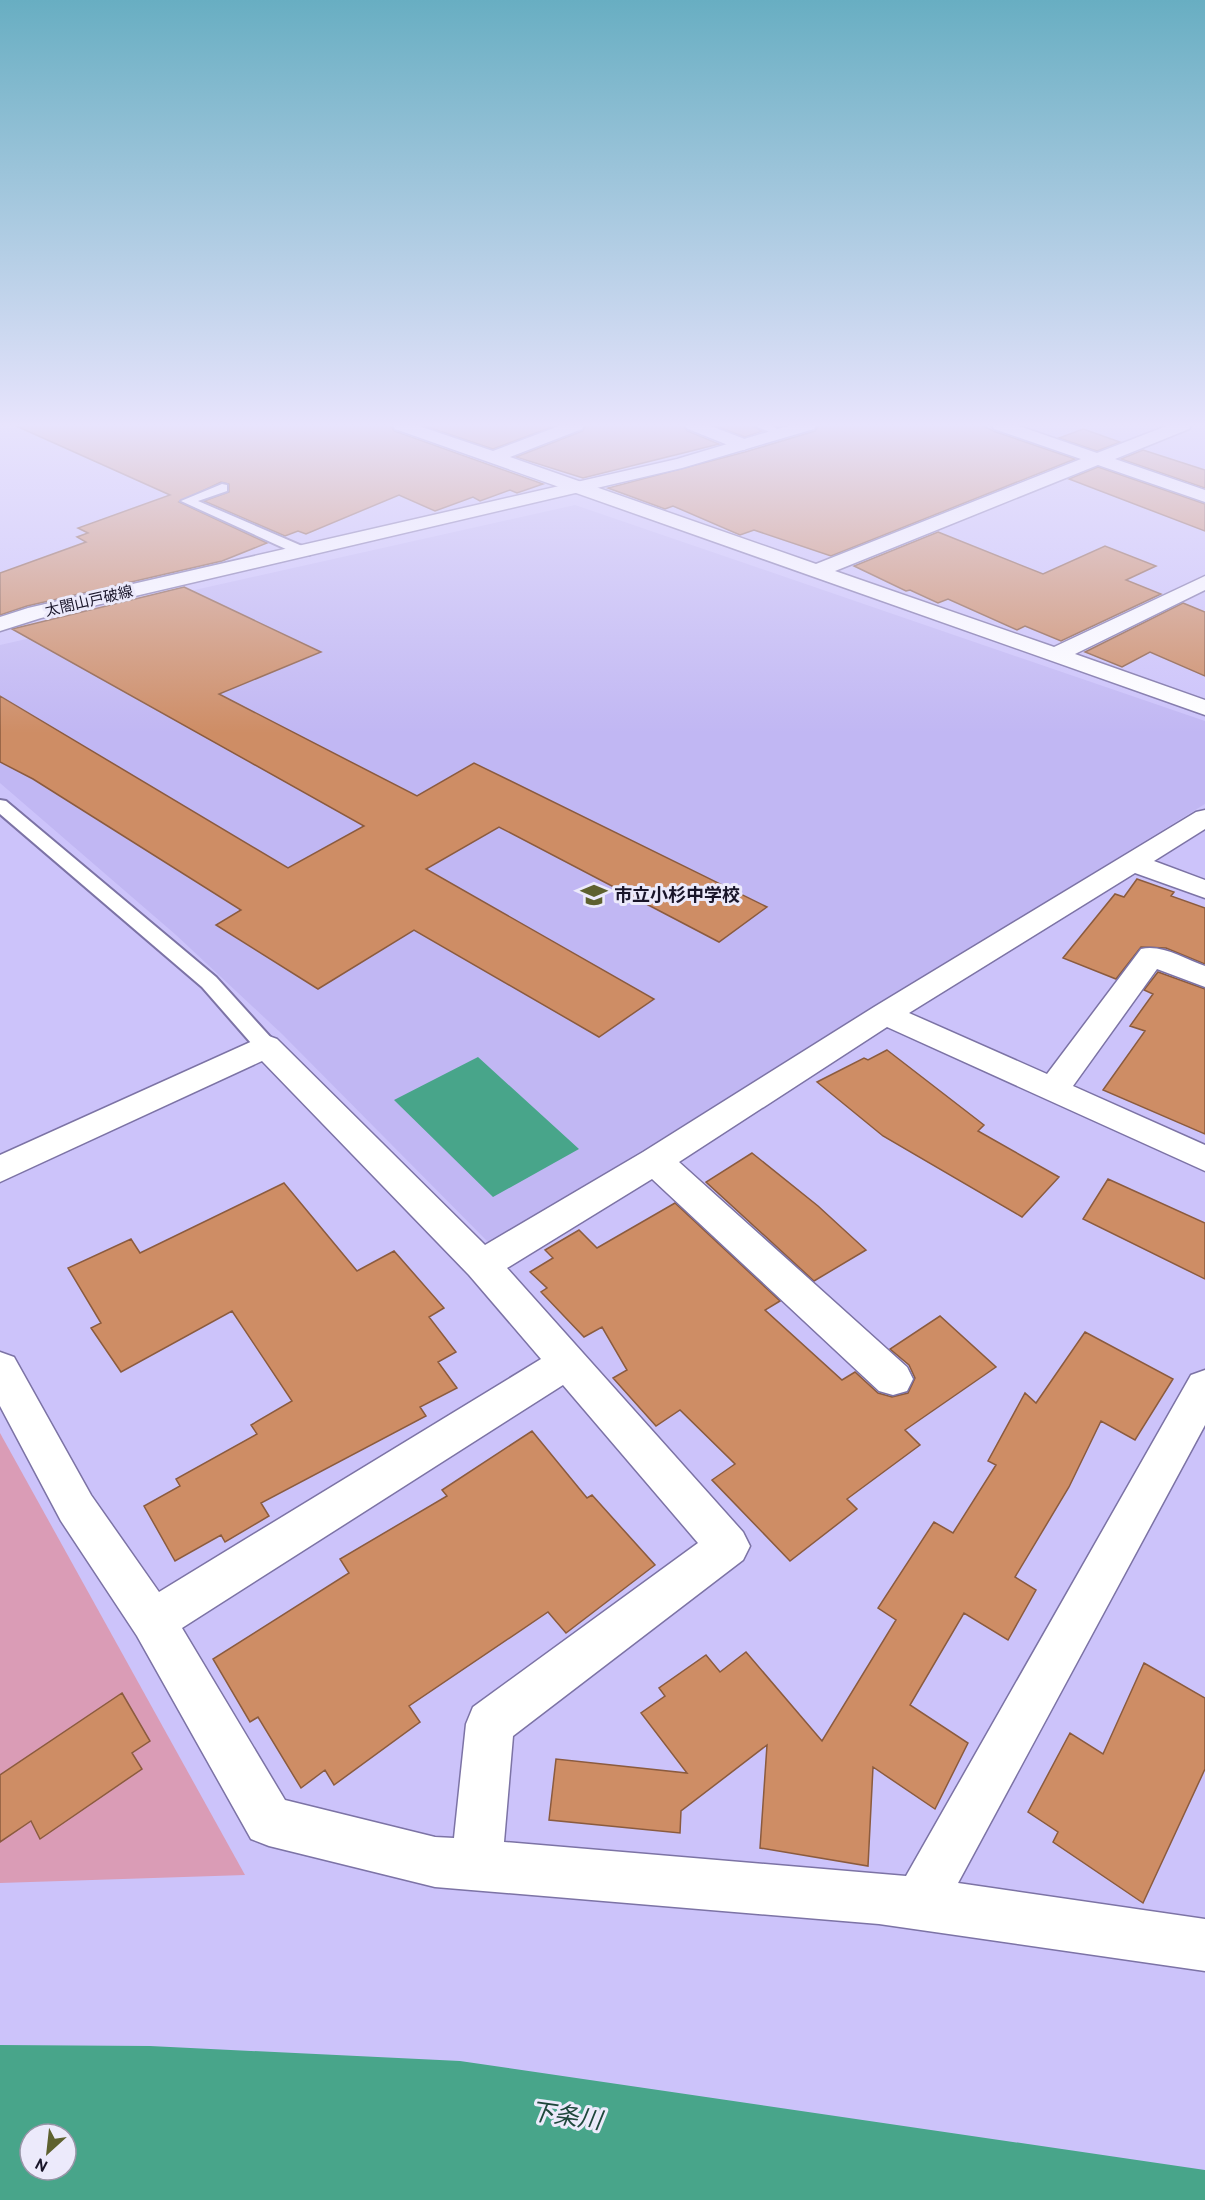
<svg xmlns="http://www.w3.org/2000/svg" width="1205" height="2200" viewBox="0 0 1205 2200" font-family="Overpass,'Noto Sans JP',sans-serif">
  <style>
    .built { fill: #c1b7f3 }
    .green { fill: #da9cb6 }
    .water { fill: #48a58a; fill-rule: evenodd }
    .building { fill: #ce8d65; stroke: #8b5b3e; stroke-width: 1.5 }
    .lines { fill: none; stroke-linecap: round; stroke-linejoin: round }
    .service-casing { stroke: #7c73a5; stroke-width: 4 }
    .minor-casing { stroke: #7c73a5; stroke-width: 3 }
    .secondary-casing { stroke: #7c73a5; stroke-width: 3 }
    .service { fill: #fff; fill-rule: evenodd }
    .minor { fill: #fff; fill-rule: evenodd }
    .secondary { fill: #fff; fill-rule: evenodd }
    .labels { text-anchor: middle; stroke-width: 6; stroke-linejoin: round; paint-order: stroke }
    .far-street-label { font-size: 15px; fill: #191529; stroke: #eceafb }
    .poi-label { font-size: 18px; font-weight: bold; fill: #191529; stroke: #eceafb; text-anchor: start }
    .near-water-label { font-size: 24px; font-style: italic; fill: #1e473b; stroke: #eceafb }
  </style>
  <rect width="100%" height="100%" fill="#ccc3fa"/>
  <path class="built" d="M 575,505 L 1205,721 L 1205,804 L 490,1244 L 282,1034 L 176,935 L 0,783 L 0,645 L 31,638 L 92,613 Z"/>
  <path class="green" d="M 0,1433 L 245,1875 L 0,1883 Z"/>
  <path class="water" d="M 478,1057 L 579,1149 L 493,1197 L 394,1100 Z
    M 0,2045 L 150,2046 L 460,2061 L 1205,2170 L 1205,2200 L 0,2200 ZM 30,2134 L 66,2134 L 66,2170 L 30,2170 Z"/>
  <path class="building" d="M 14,425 L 390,425 L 394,431 L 543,484 L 517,493 L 510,490 L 480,501 L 473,497 L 435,511 L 399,495 L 306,534 L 298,531 L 285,536 L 204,501 L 229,492 L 229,484 L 221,482 L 179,502 L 267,543 L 222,561 L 27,606 L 0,615 L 0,573 L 86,542 L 77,537 L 88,533 L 78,528 L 170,495 Z
    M 422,425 L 557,425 L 493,449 Z
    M 586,425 L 683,425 L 687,431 L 719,444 L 583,478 L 516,457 L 583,431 Z
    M 713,425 L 751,425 L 762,431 L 745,437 Z
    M 819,425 L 982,425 L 993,431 L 1075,459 L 831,556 L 754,530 L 740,535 L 673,506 L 665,509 L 608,488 L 745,452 L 815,431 Z
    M 1083,429 L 1120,442 L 1097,451 L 1059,438 Z
    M 1143,450 L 1205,470 L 1205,488 L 1121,459 Z
    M 1098,467 L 1205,504 L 1205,531 L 1069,479 Z
    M 938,532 L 1043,574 L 1105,546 L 1156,566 L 1126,580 L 1161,594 L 1061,641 L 1025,626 L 1017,630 L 948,599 L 938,603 L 910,590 L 906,591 L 854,566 Z
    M 184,587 L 321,652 L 219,694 L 417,796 L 474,763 L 767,907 L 719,942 L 499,827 L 426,869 L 654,999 L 599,1037 L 414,930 L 318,989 L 216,925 L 241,910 L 33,779 L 0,762 L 0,696 L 288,868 L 364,826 L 12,629 Z
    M 1183,603 L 1205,612 L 1205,676 L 1150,652 L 1122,667 L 1085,652 Z
    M 1137,879 L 1174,892 L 1171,896 L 1205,908 L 1205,964 L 1166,948 L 1141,947 L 1116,979 L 1063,958 L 1115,894 L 1124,897 Z
    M 1158,972 L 1205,989 L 1205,1134 L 1103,1090 L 1145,1031 L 1130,1026 L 1153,994 L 1144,990 Z
    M 887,1050 L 984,1125 L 978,1131 L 1059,1177 L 1022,1217 L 883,1136 L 817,1082 L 864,1058 L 868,1060 Z
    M 752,1153 L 818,1206 L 866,1250 L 814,1281 L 706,1182 Z
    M 1108,1179 L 1205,1223 L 1205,1279 L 1083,1219 Z
    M 284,1183 L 357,1271 L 394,1251 L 444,1308 L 429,1317 L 456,1352 L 438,1362 L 457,1388 L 420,1407 L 426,1416 L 261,1503 L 269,1516 L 225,1542 L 221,1535 L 175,1561 L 144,1506 L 180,1486 L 176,1479 L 257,1434 L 251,1425 L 292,1401 L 232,1311 L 121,1372 L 91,1328 L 101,1323 L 68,1268 L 131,1239 L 140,1253 Z
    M 675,1203 L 780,1301 L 765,1310 L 842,1380 L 855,1372 L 878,1393 L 892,1397 L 908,1393 L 915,1378 L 909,1365 L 890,1349 L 940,1316 L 996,1367 L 905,1430 L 920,1445 L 847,1499 L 857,1509 L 790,1561 L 712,1480 L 735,1464 L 680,1410 L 656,1426 L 613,1378 L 627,1370 L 602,1327 L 584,1337 L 541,1292 L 547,1288 L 530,1272 L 553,1258 L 545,1250 L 579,1230 L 597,1248 Z
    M 1085,1332 L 1173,1379 L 1135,1440 L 1101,1421 L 1069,1487 L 1015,1577 L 1036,1590 L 1008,1640 L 964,1613 L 910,1705 L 968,1743 L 935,1809 L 873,1767 L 868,1866 L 760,1848 L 767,1745 L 681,1811 L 680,1833 L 549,1820 L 556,1759 L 687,1773 L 641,1713 L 665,1696 L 659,1688 L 706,1655 L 720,1672 L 746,1652 L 822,1741 L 896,1620 L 878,1608 L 934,1522 L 953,1533 L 996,1465 L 988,1461 L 1025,1393 L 1036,1403 Z
    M 532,1431 L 587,1498 L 592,1495 L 655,1565 L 566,1633 L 548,1612 L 409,1706 L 420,1722 L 334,1785 L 325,1770 L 301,1788 L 258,1717 L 250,1722 L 213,1659 L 349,1573 L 340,1559 L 447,1496 L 442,1490 Z
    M 1144,1663 L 1205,1698 L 1205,1769 L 1143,1903 L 1053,1842 L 1058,1832 L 1028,1812 L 1070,1733 L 1103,1754 Z
    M 122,1693 L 150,1741 L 132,1753 L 142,1769 L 40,1839 L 31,1821 L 0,1842 L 0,1775 Z"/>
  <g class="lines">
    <g class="service-casing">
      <path id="service" d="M 753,425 L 769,425 L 787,433 L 781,437 Z
        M 222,484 L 227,485 L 227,491 L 198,501 L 309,549 L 309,555 L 299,555 L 181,501 Z
        M 0,800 L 6,801 L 216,977 L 274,1041 L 277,1046 L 274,1051 L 266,1053 L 258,1051 L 202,987 L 0,814 Z"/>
    </g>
    <g class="minor-casing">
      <path id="minor" d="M 392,425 L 416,425 L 493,451 L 562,425 L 584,425 L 582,429 L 510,457 L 816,564 L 1081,459 L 994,429 L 992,425 L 1016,425 L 1097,453 L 1169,425 L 1191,425 L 1189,429 L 1115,459 L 1205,490 L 1205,502 L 1098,465 L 835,571 L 1054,647 L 1205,576 L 1205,590 L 1075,654 L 1205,700 L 1205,715 L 395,429 Z
        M 685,425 L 708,425 L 750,441 L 753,445 L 744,450 L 738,449 L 688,429 Z
        M 1205,810 L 1205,829 L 1154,861 L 1205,880 L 1205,898 L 1135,873 L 909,1013 L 1047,1074 L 1141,949 C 1162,944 1185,959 1205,966 L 1205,987 L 1157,969 L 1073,1086 L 1205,1145 L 1205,1171 L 887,1027 L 679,1162 L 907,1367 L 913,1379 L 907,1391 L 893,1395 L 879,1391 L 652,1179 L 507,1268 L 743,1532 L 750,1546 L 743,1560 L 513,1736 L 504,1842 L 906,1876 L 1191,1375 L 1205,1370 L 1205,1425 L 958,1883 L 1205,1919 L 1205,1971 L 879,1924 L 435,1887 L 269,1846 L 251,1839 L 137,1636 L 61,1521 L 0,1406 L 0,1352 L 14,1357 L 91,1495 L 159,1592 L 541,1359 L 469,1275 L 262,1061 L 0,1182 L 0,1155 L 266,1035 L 277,1039 L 485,1245 L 643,1152 L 874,1007 L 1196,812 ZM 563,1385 L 698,1543 L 473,1707 L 466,1724 L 454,1838 L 435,1837 L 285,1800 L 182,1628 Z"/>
    </g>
    <g class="secondary-casing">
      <path id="secondary" d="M 791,425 L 817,425 L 814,429 L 682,468 L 41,618 L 0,631 L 0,617 L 28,608 L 677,459 Z"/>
    </g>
    <use href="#service" class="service"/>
    <use href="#minor" class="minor"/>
    <use href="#secondary" class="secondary"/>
  </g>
  <linearGradient id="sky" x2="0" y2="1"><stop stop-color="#68aec2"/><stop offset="0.58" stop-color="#e8e4fd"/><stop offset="1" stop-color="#e8e4fd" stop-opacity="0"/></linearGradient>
  <rect width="1205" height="733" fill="url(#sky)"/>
  <defs>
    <g id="school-bare" transform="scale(2.07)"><path d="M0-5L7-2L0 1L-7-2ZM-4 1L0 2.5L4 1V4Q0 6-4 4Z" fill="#5e612f" stroke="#eceafb" stroke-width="2.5" paint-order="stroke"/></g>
  </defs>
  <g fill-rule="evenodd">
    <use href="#school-bare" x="594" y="895"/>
  </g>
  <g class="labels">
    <g class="far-street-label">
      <text transform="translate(89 601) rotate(-13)" y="5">太閤山戸破線</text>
    </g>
    <g class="poi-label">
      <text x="614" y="901">市立小杉中学校</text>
    </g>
    <g class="near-water-label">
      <text transform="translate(566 2116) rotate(8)" y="8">下条川</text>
    </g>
  </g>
  <g transform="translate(48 2152) rotate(207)"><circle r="28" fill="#eceafb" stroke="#9895a7" stroke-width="1.5"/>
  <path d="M0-4.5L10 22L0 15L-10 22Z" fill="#5e612f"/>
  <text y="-9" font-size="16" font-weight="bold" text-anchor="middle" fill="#191529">N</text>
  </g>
</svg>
